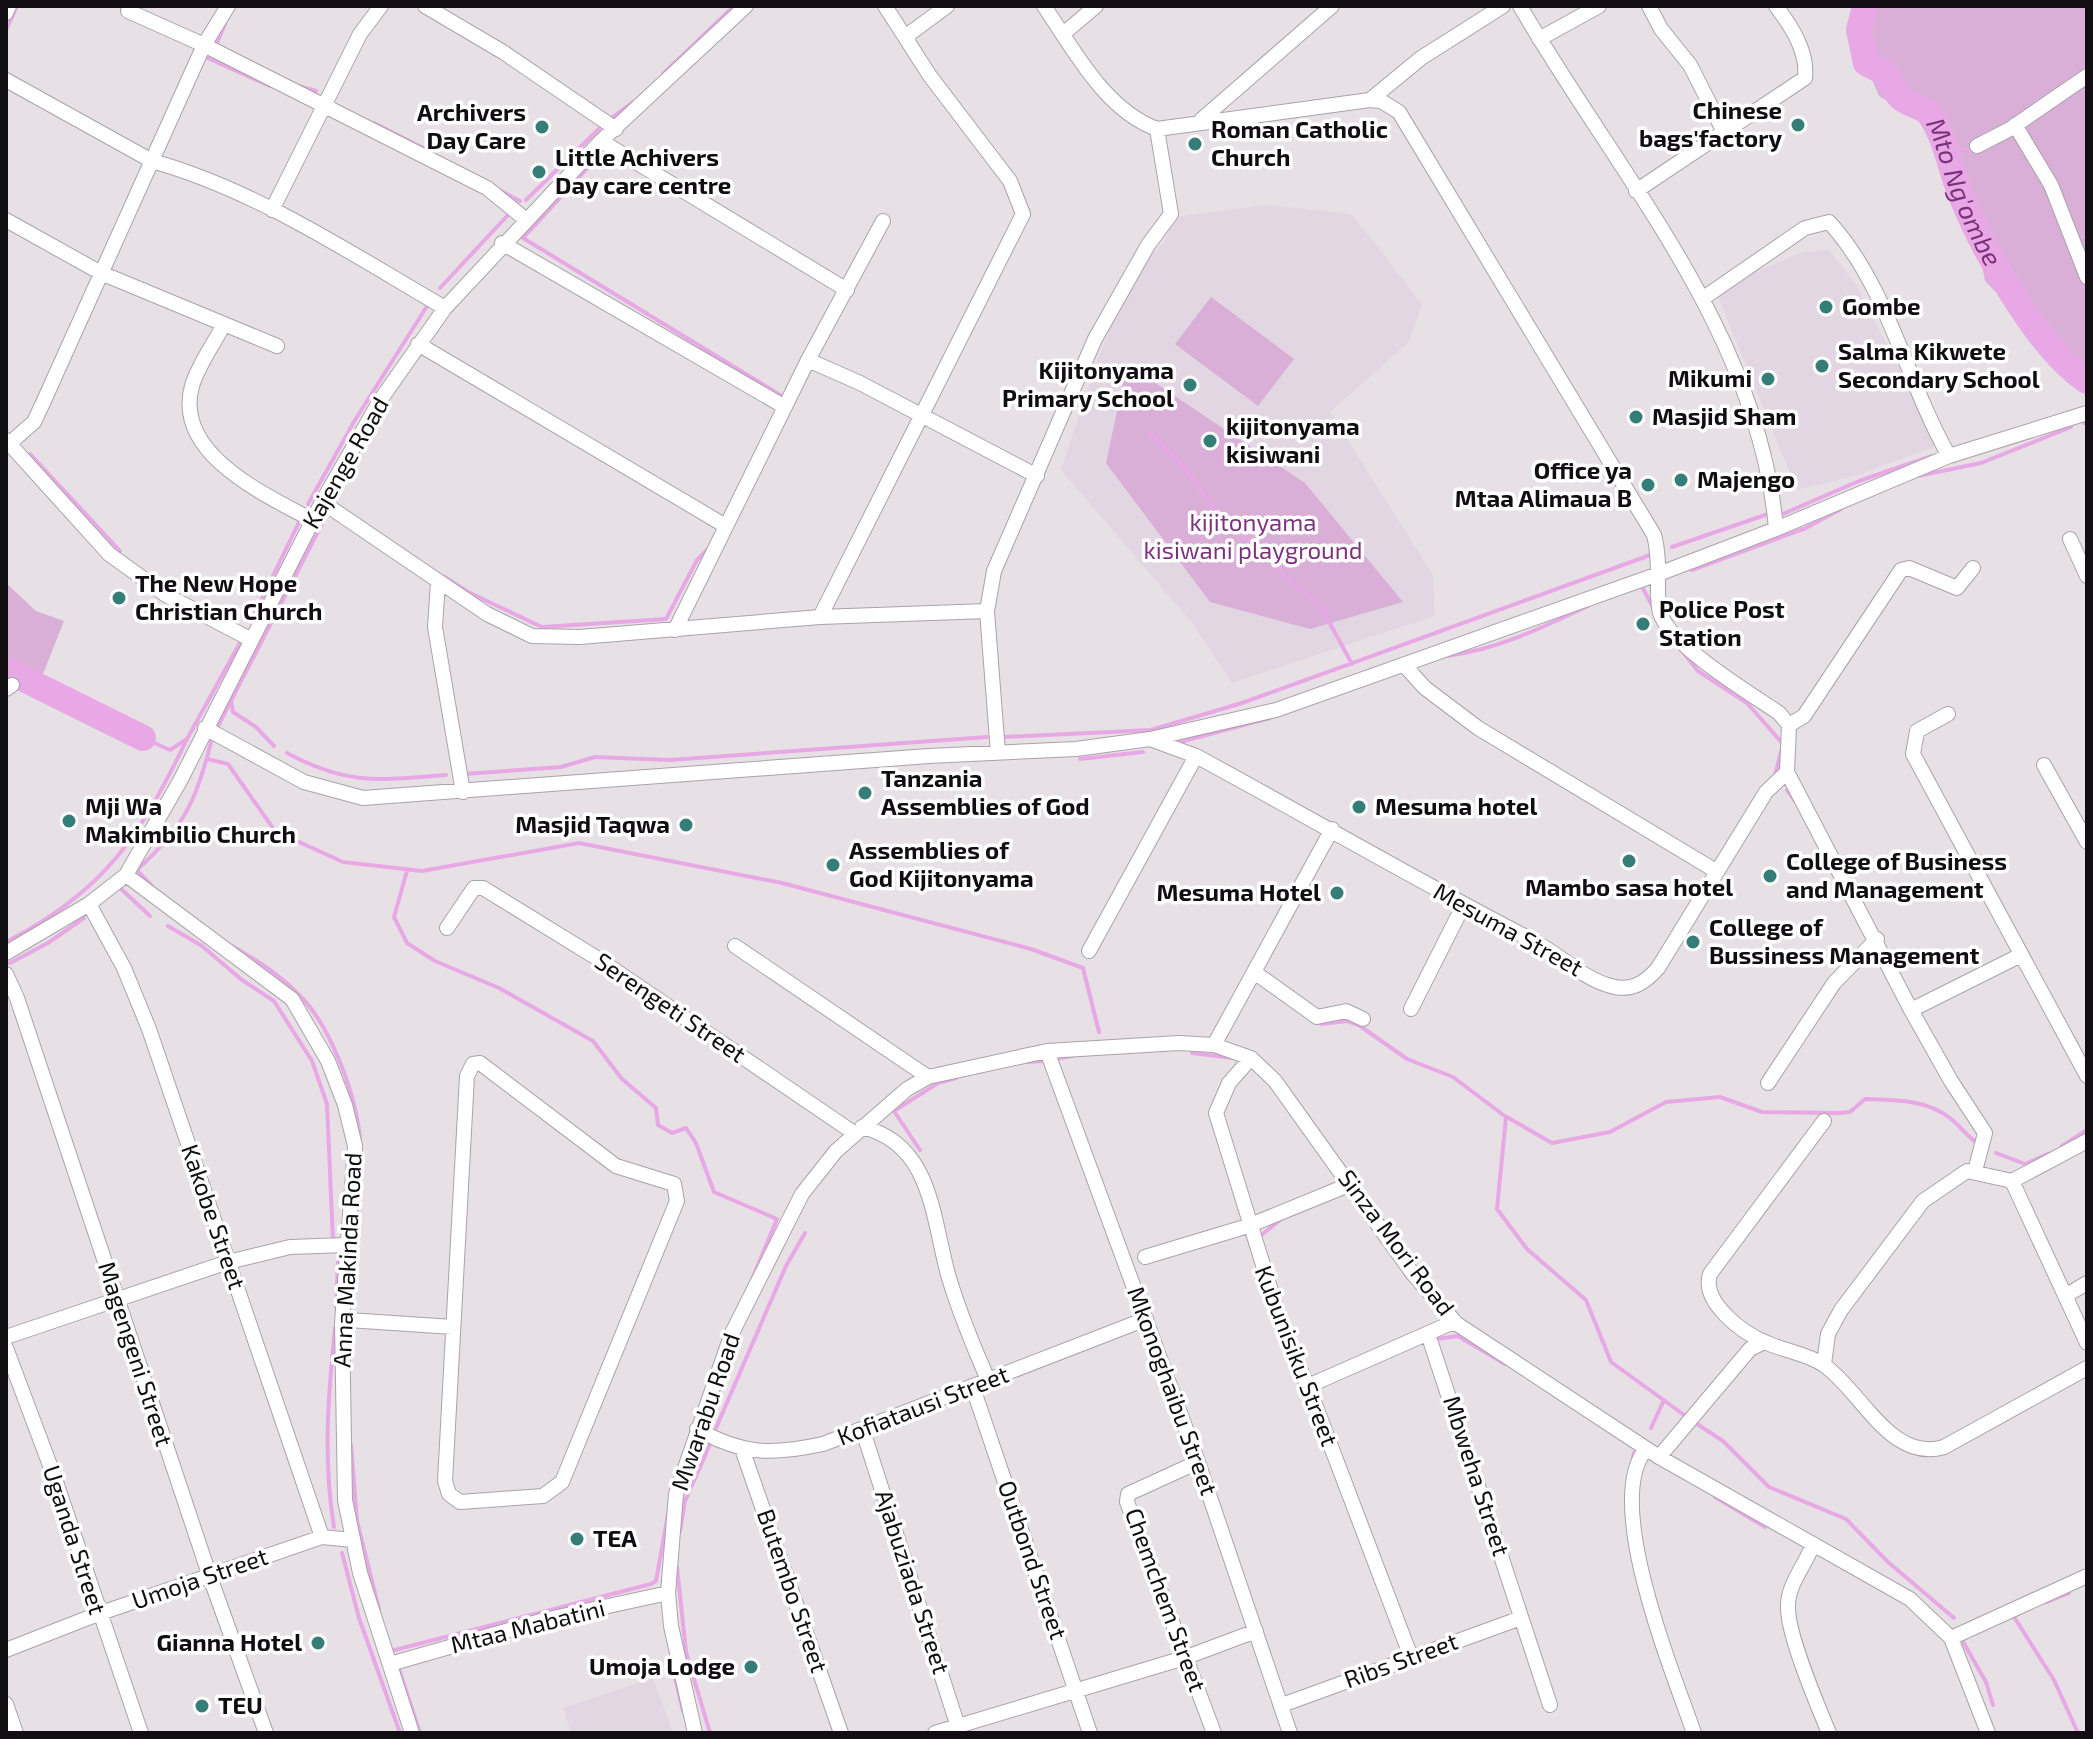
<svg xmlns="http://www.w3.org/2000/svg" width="2093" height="1739" viewBox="0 0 2093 1739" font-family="'Exo 2',sans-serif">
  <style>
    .built { fill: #e2d6e2 }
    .green { fill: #d9afd7 }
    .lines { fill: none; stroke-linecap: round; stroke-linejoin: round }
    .stream { stroke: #e8a8e6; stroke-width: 4 }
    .river { stroke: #e8a8e6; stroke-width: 26 }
    .minor-casing { stroke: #a9a3a8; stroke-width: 16 }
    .minor { stroke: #fff; stroke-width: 14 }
    .poi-dot { fill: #357d77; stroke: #fff; stroke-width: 3 }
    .labels { text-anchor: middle; stroke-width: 7; stroke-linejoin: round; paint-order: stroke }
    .poi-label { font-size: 24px; font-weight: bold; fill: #100e10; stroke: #fff; text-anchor: start }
    .street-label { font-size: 24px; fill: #100e10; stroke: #fff }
    .park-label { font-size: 24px; fill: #7c327c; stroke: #fff }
    .water-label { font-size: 26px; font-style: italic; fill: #7a307a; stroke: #fff }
  </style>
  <rect width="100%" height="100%" fill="#e7e1e6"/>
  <path class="built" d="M 1267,205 L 1352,214 L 1422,304 L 1409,342 L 1330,412 L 1433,575 L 1435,616 L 1232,683 L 1192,623 L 1061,470 L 1096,364 L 1129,277 L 1163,244 L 1175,217 Z
    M 1829,250 L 1856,284 L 1915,400 L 1934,447 L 1855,476 L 1797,490 L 1715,289 L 1803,252 Z
    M 653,1678 L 673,1733 L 571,1733 L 563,1708 Z"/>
  <path class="green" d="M 1862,6 L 2087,6 L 2087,395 L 2061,359 L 1985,281 L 1961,155 L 1947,137 L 1879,96 L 1863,58 Z
    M 1211,297 L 1294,359 L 1258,406 L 1175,344 Z
    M 1127,364 L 1305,483 L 1403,602 L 1310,629 L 1210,602 L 1106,463 Z
    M 6,583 L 36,611 L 64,621 L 35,694 L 6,674 Z"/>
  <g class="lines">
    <path class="stream" d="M 6,30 L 17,6
      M 216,45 L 225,24
      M 201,55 L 270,86
      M 663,74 L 734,6
      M 299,86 L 316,91
      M 374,123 L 423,148
      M 1940,139 L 1960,149 L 1974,150
      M 501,191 L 520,201
      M 526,200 L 606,122 L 633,102
      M 524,237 L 605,149
      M 523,238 L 785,398
      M 440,288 L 508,215
      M 2084,423 L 2087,422
      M 1151,434 L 1183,466 L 1217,512 L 1322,609 L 1352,664
      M 30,454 L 120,551
      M 1918,476 L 1981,463 L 2071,427
      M 308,504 L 355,420 L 429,303
      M 1776,517 L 1859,481 L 1932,456
      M 1804,529 L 1841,509
      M 1672,547 L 1768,514
      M 1692,570 L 1803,529
      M 443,576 L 468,592 L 542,627 L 666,619 L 697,560 L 709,548
      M 1641,585 L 1653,607
      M 255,613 L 301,518
      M 1682,651 L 1698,671 L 1747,703 L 1783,744 L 1774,779
      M 1446,656 C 1496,650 1544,627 1588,606
      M 231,701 L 233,712 L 256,727 L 274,746
      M 218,726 L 324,520
      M 1004,737 L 1151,730 L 1242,703 L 1653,554
      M 187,739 L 241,641
      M 1180,742 L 1270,718
      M 287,753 C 348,786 380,780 446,775
      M 207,759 L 228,764 L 275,831 L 343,862 L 422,871 L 579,843 L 782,883 L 1031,949 L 1083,968 L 1099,1032
      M 1080,759 L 1143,752
      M 465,774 L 561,767 L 595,757 L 670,760 L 987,737
      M 1787,790 L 1795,801
      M 137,870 L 152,886
      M 137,870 C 187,824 196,800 213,735
      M 407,871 L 394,917 L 407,943 L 435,961 L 499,988 L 593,1041 L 622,1079 L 656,1108 L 658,1125 L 672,1133 L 686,1128 L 696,1143 L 714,1192 L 777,1219 L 753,1277
      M 118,886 L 150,916
      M 168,926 L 202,946 L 242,980 L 274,1001 L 312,1061 L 327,1104 L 333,1241
      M 8,941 C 106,890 140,836 187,739 L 170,750 L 143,738
      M 232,946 C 258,961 282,976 302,998 C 332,1029 357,1098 360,1140
      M 10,963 L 48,943 L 84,918
      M 1317,1021 L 1322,1024 L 1347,1021 L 1360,1026 L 1407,1059 L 1453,1077 L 1506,1117 L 1497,1209 L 1527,1249 L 1586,1300 L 1611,1362 L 1687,1417
      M 1192,1053 L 1233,1058
      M 1055,1059 L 1073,1056
      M 1027,1062 L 1043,1061
      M 1507,1117 L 1552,1143 L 1610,1132 L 1666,1102 L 1720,1097 L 1762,1112 L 1840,1113 L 1850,1112 L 1865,1099 C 1893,1100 1926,1099 1950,1118 C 1960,1126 1968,1137 1978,1144
      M 2062,1146 L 2087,1130
      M 920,1150 L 894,1111 L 938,1083 L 956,1078
      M 1996,1153 L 2025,1164 L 2048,1154
      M 1259,1237 L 1280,1220
      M 350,1304 L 361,1153
      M 336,1307 L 338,1262
      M 1437,1339 L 1458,1336 L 1505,1364
      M 1694,1422 L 1723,1441 L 1769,1487 L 1846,1519 L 1888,1562 L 1954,1618
      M 716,1428 L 786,1266 L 805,1233
      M 1651,1428 L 1664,1400
      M 351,1445 L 357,1521 L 379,1609
      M 1630,1473 L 1634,1453
      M 1715,1497 L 1765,1527
      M 334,1527 C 323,1459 328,1396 335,1328
      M 680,1531 L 685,1501 L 711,1442
      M 342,1553 L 359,1618 L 400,1733
      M 677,1567 L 686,1652 L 710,1733
      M 2047,1602 L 2069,1593
      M 2016,1614 L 2014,1617 L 2054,1680 L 2078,1733
      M 530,1631 L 572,1621
      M 1962,1640 L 1986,1682 L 1993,1705
      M 391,1651 L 651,1584 L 656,1581 L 668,1514
      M 398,1666 L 420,1733
      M 675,1677 L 683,1711"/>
    <g class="river">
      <path id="s1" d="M 1865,6 L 1859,30 L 1866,63 C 1895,77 1883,75 1899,96 C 1907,106 1923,105 1930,115 C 1946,138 1950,169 1961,195 C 1983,250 2038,349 2087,381"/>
      <path d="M 6,670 L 143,738"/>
    </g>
    <g class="minor-casing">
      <path id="minor" d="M 425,6 L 503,52 L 616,129
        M 1044,6 C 1074,50 1105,110 1157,129 L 1370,100 L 1381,101 L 1399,112 L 1654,535 C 1661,560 1656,583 1659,608 C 1662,641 1751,694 1779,713 L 1789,725 L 1787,772 L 1911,1010 L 1951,1081 L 1985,1133 L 1975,1171
        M 1520,6 C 1616,172 1759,330 1776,529
        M 1649,6 L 1661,29 L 1690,65 L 1724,132
        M 128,11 L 204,45 L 487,188 L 525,219
        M 6,13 L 9,6
        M 1063,34 L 1096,6
        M 905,37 L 947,6
        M 1539,39 L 1599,6
        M 6,80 L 152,161 C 256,190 352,254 445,308
        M 1370,100 L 1421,58 L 1503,6
        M 1201,120 L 1332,6
        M 2015,125 L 2051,185 L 2087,277
        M 601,141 L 847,290
        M 1977,146 L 2010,129 L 2087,76
        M 1636,191 L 1805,78 C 1808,51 1791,26 1776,6
        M 272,210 L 360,34 L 381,6
        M 6,220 L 101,273 L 224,324 C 214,344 198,365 192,386 C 173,454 266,495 312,520
        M 502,243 L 785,407
        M 1702,299 L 1805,228 L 1829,222 C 1888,286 1906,381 1949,456
        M 224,324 L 277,346
        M 418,344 L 724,525
        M 808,360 L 860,383 L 1037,476
        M 6,440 L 109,554 L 166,595 L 250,639
        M 10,443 L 34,422 L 42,405 L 204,45 L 228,6
        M 322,502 L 487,614 L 532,636 L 580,637 L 820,617 L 987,611
        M 2070,539 L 2087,576
        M 438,582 L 435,627 L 463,792
        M 820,617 L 1023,214 L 1010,181 L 930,76 L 885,6
        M 675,630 L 808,360 L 883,221
        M 1404,665 L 1425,688 L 1478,728 L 1716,871
        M 6,689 L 12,685
        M 1948,714 L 1917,731 L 1913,754 L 2087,1076
        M 1789,725 L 1804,716 L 1901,570 L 1909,568 L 1957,588 L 1973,568
        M 205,728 L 304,782 L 363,798 L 929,756 L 1076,749 L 1150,739 L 1276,710 L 1661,573 L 1776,529 L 1949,456 L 2087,413
        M 1150,739 L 1196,756 C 1309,817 1419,882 1532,940 C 1558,953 1583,979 1611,986 C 1631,992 1645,983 1658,968 L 1766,792 L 1787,772
        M 998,753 L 987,611 L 994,571 L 1095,339 L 1148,245 L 1171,214 L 1157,129
        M 2044,765 L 2087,842
        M 126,875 L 292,999 L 328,1061 L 345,1105 L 355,1146 L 342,1323 L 345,1500 L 360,1573 L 412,1733
        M 89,904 L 124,968 L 149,1029 L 322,1537
        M 447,928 L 474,888 L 483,888 L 600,960 L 854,1133
        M 735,946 L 928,1077
        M 1089,951 L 1196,756
        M 6,953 L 89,904 L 126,875 L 180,781 L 322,502 L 381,399 L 445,308 L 601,141 L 746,6
        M 1254,972 L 1317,1017 L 1346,1011 L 1363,1019
        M 6,974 L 17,998 L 210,1577 L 266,1733
        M 1411,1009 L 1463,906
        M 1911,1010 L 2021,955
        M 1214,1045 L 1332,829
        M 1047,1051 L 1198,1462 L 1290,1733
        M 1251,1058 L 1229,1083 L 1216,1113 L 1285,1336 L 1308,1386 L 1411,1657
        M 480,1063 L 616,1166 L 674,1184 L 677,1201 L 562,1482 L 543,1496 L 460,1502 L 449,1494 L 445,1481 L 467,1076 L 473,1064 Z
        M 1768,1083 L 1834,983 L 1877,939
        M 1824,1121 L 1710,1274 C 1701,1302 1742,1333 1767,1343 C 1785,1351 1808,1354 1824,1365 C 1862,1392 1891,1463 1944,1447 L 2087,1368
        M 862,1127 C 933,1144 932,1219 949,1278 C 960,1314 974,1348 989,1382
        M 2012,1181 L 2087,1343
        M 2012,1181 L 2087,1141
        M 1145,1257 L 1248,1226 L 1346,1186 L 1348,1181
        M 2065,1296 L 2087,1283
        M 342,1323 L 348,1320 L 453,1327
        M 1428,1334 L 1550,1705
        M 6,1337 L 228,1262 L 290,1247 L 346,1245
        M 6,1348 L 54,1476 L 141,1733
        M 1824,1364 L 1828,1334 L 1841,1310 L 1923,1201 L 1967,1171 L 2012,1181
        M 1308,1386 L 1449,1324 L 1457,1324
        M 973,1388 L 1090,1733
        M 697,1429 C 743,1455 772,1455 823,1444 L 1146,1319
        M 863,1431 L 960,1733
        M 742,1449 L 841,1733
        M 1646,1449 C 1602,1502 1673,1672 1694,1733
        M 1659,1457 L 1750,1349 L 1764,1342
        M 1198,1462 L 1128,1494 L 1127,1502 L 1214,1733
        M 1813,1544 C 1806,1565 1787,1584 1788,1608 C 1788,1636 1817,1704 1829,1733
        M 1951,1638 L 2087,1576
        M 6,1650 L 98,1614 L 322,1537 L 353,1540
        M 390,1664 L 544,1620 L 668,1593
        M 6,1704 L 16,1733
        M 1282,1705 L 1521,1618
        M 695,1733 L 671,1626 L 668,1593 L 676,1494 L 732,1333 L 802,1194 L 836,1151 L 907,1089 L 928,1077 L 1047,1051 L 1179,1043 L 1214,1045 L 1251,1058 L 1275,1081 L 1413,1274 L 1457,1324 L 1659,1457 L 1910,1599 L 1951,1638 L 1988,1733
        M 935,1733 L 1184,1658 L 1256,1631"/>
    </g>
    <use href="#minor" class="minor"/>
  </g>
  <g class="poi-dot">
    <circle cx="1798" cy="125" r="8"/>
    <circle cx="542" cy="127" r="8"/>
    <circle cx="1195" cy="144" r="8"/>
    <circle cx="539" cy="172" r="8"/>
    <circle cx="1826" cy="307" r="8"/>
    <circle cx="1822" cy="366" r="8"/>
    <circle cx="1768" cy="379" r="8"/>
    <circle cx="1190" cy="385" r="8"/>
    <circle cx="1636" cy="417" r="8"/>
    <circle cx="1210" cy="441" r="8"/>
    <circle cx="1681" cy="480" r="8"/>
    <circle cx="1648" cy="485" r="8"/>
    <circle cx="119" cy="598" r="8"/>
    <circle cx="1643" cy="624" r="8"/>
    <circle cx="865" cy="793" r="8"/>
    <circle cx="1359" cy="807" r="8"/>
    <circle cx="69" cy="821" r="8"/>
    <circle cx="686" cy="825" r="8"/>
    <circle cx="1629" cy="861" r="8"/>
    <circle cx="833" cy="865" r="8"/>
    <circle cx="1770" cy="876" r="8"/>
    <circle cx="1337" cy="893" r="8"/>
    <circle cx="1693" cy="942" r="8"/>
    <circle cx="577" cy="1539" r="8"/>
    <circle cx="318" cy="1643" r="8"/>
    <circle cx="751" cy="1667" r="8"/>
    <circle cx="202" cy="1706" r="8"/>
  </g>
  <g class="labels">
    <g class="poi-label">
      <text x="1782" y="119" text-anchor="end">Chinese<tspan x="1782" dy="28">bags'factory</tspan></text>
      <text x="526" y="121" text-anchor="end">Archivers<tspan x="526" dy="28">Day Care</tspan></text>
      <text x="1211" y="138">Roman Catholic<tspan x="1211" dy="28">Church</tspan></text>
      <text x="555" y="166">Little Achivers<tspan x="555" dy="28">Day care centre</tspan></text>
      <text x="1842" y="315">Gombe</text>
      <text x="1838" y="360">Salma Kikwete<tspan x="1838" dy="28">Secondary School</tspan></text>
      <text x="1174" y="379" text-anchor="end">Kijitonyama<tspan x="1174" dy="28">Primary School</tspan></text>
      <text x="1752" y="387" text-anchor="end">Mikumi</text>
      <text x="1652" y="425">Masjid Sham</text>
      <text x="1226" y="435">kijitonyama<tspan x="1226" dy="28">kisiwani</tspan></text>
      <text x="1632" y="479" text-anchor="end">Office ya<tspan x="1632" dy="28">Mtaa Alimaua B</tspan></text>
      <text x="1697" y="488">Majengo</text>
      <text x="135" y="592">The New Hope<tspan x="135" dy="28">Christian Church</tspan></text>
      <text x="1659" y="618">Police Post<tspan x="1659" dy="28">Station</tspan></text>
      <text x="881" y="787">Tanzania<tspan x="881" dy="28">Assemblies of God</tspan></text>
      <text x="85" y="815">Mji Wa<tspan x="85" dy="28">Makimbilio Church</tspan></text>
      <text x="1375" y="815">Mesuma hotel</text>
      <text x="670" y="833" text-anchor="end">Masjid Taqwa</text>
      <text x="849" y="859">Assemblies of<tspan x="849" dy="28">God Kijitonyama</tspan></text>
      <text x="1786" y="870">College of Business<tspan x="1786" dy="28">and Management</tspan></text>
      <text x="1629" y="896" text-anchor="middle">Mambo sasa hotel</text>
      <text x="1321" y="901" text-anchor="end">Mesuma Hotel</text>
      <text x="1709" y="936">College of<tspan x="1709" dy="28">Bussiness Management</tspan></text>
      <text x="593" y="1547">TEA</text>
      <text x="302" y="1651" text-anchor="end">Gianna Hotel</text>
      <text x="735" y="1675" text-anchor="end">Umoja Lodge</text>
      <text x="218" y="1714">TEU</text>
    </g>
    <g class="street-label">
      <text transform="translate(346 463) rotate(-60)" y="8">Kajenge Road</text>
      <text transform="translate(1508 930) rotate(29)" y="8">Mesuma Street</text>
      <text transform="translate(670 1008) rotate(34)" y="8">Serengeti Street</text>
      <text transform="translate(213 1217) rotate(71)" y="8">Kakobe Street</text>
      <text transform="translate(1396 1243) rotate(53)" y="8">Sinza Mori Road</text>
      <text transform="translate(348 1260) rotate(-87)" y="8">Anna Makinda Road</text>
      <text transform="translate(135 1354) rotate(72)" y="8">Magengeni Street</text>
      <text transform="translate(1296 1356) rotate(69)" y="8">Kubunisiku Street</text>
      <text transform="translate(1172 1391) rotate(70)" y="8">Mkonoghaibu Street</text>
      <text transform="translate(923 1406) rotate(-21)" y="8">Kofiatausi Street</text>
      <text transform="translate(706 1412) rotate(-71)" y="8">Mwarabu Road</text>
      <text transform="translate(1476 1476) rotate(72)" y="8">Mbweha Street</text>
      <text transform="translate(74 1540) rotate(72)" y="8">Uganda Street</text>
      <text transform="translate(1032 1560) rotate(71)" y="8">Outbond Street</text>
      <text transform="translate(200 1579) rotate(-19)" y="8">Umoja Street</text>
      <text transform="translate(912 1582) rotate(72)" y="8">Ajabuziada Street</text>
      <text transform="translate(792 1591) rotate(71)" y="8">Butembo Street</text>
      <text transform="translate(1165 1600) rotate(70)" y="8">Chemchem Street</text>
      <text transform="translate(528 1627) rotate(-14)" y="8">Mtaa Mabatini</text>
      <text transform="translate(1401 1661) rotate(-20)" y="8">Ribs Street</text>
    </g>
    <g class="park-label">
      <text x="1253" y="531">kijitonyama<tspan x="1253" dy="28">kisiwani playground</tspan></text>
    </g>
    <g class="water-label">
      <text dy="9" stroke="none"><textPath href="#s1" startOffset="228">Mto Ng'ombe</textPath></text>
    </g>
  </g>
  <rect width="2093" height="1739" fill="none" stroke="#100e10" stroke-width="16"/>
</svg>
